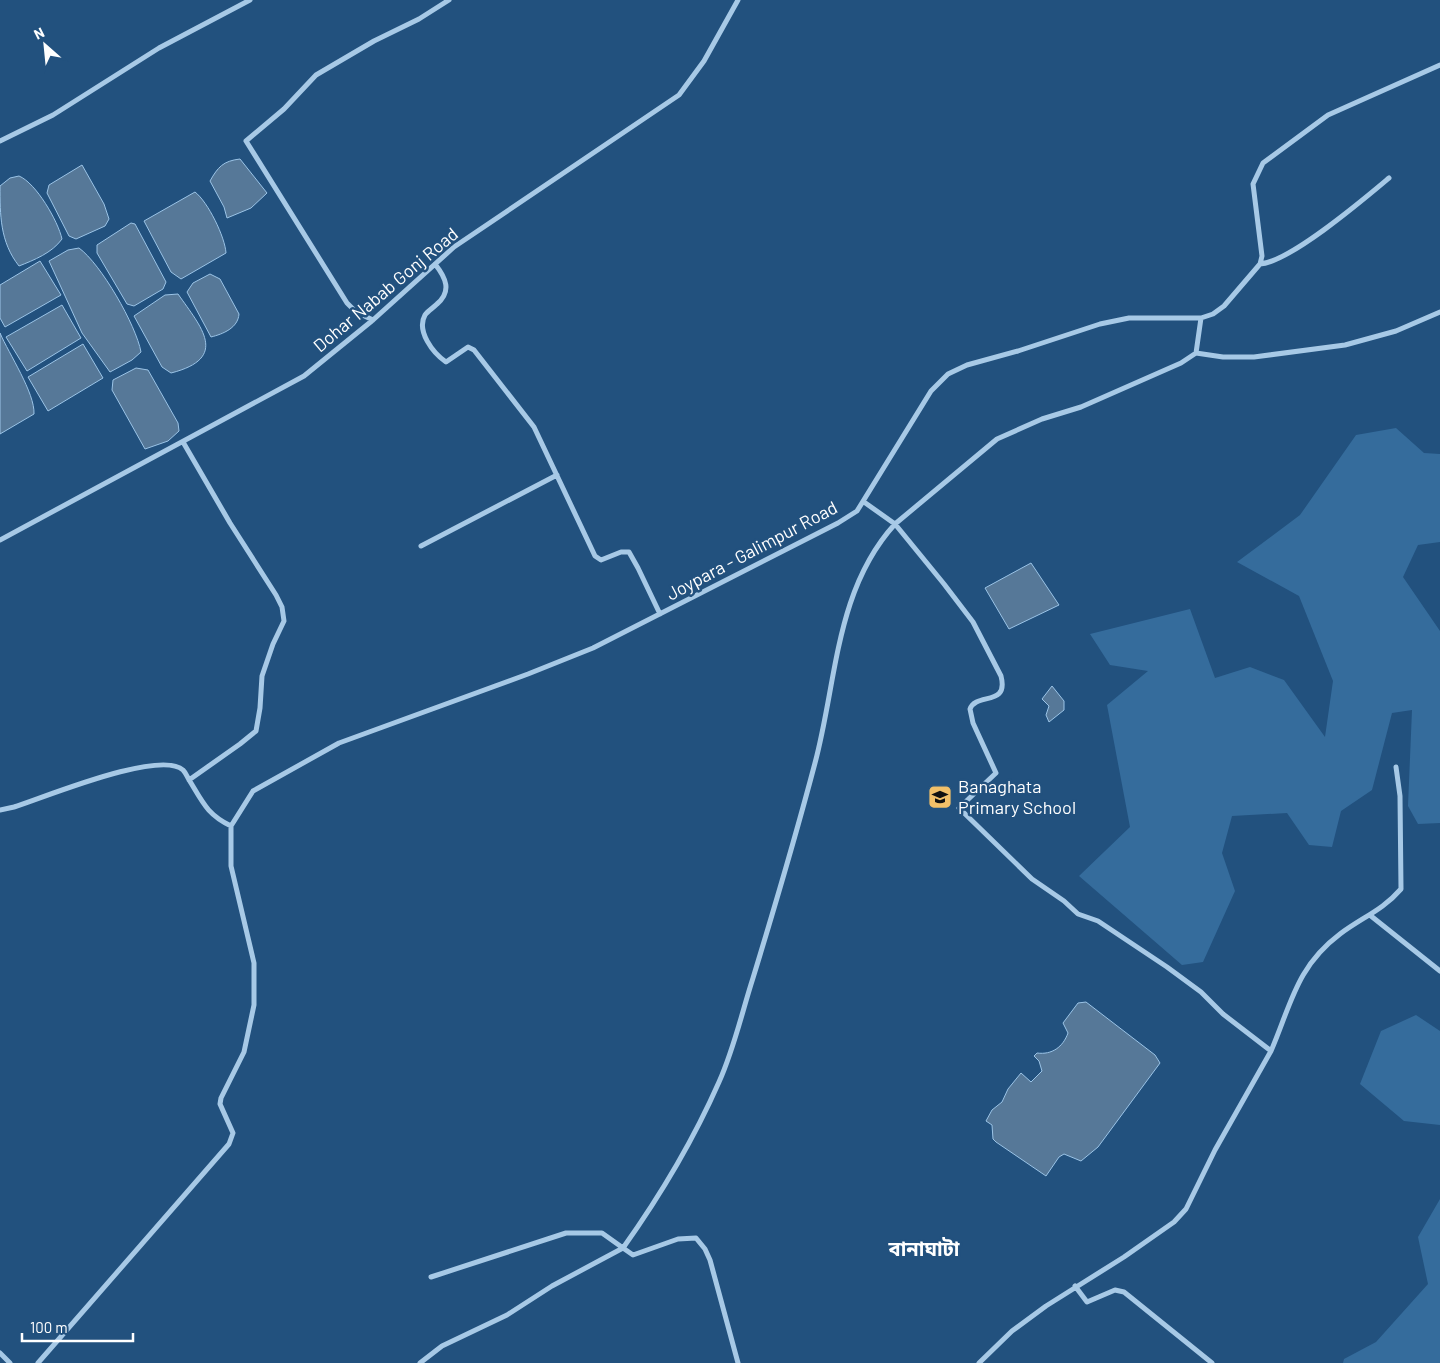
<svg xmlns="http://www.w3.org/2000/svg" width="1440" height="1363" viewBox="0 0 1440 1363" font-family="Barlow,'Noto Sans Bengali',sans-serif">
  <style>
    .green { fill: #356c9c }
    .water { fill: #567898; stroke: #9bc4e7 }
    .lines { fill: none; stroke-linecap: round; stroke-linejoin: round }
    .street { stroke: #a7c9e6; stroke-width: 5 }
    .labels { text-anchor: middle; stroke-width: 5; stroke-linejoin: round; paint-order: stroke }
    .street-label { font-size: 18px; fill: #fff; stroke: #22517e }
    .poi-label { font-size: 18px; fill: #fff; stroke: #22517e; text-anchor: start }
    .quarter-label { font-size: 20px; font-weight: bold; fill: #fff; stroke: #22517e }
  </style>
  <rect width="100%" height="100%" fill="#22517e"/>
  <path class="green" d="M 1396,428 L 1424,453 L 1440,454 L 1440,542 L 1418,545 L 1403,577 L 1440,631 L 1440,823 L 1418,824 L 1408,806 L 1412,710 L 1392,713 L 1372,790 L 1341,811 L 1332,847 L 1309,845 L 1287,813 L 1232,816 L 1222,853 L 1235,891 L 1203,962 L 1182,965 L 1079,876 L 1130,827 L 1107,705 L 1148,671 L 1110,665 L 1090,634 L 1190,609 L 1215,678 L 1250,667 L 1284,680 L 1325,737 L 1333,681 L 1299,596 L 1237,562 L 1300,515 L 1356,435 Z
    M 1416,1015 L 1440,1031 L 1440,1125 L 1404,1121 L 1360,1084 L 1381,1031 Z
    M 1440,1199 L 1440,1363 L 1343,1363 L 1344,1359 L 1376,1342 L 1428,1284 L 1418,1237 Z"/>
  <path class="water" d="M 240,159 L 267,193 L 251,208 L 227,218 L 224,207 L 210,181 C 218,167 223,161 240,159 Z
    M 82,165 L 104,204 L 109,219 L 105,226 L 76,239 L 69,236 L 47,193 L 49,185 Z
    M 19,176 C 36,183 58,221 62,239 C 52,253 34,260 19,266 C 0,242 0,215 0,186 L 10,178 Z
    M 195,192 C 208,202 225,237 226,253 L 181,279 L 171,272 L 144,221 Z
    M 131,223 L 135,224 L 166,282 L 163,289 L 134,306 L 127,304 L 97,253 L 97,245 Z
    M 79,248 C 101,264 136,325 141,352 L 132,360 L 110,372 L 82,333 L 49,261 L 68,250 Z
    M 40,261 L 61,295 L 5,327 L 0,318 L 0,285 Z
    M 210,274 L 220,279 L 239,314 C 238,328 223,334 211,337 L 187,292 L 193,283 Z
    M 178,294 C 201,327 230,358 171,373 L 162,367 L 134,316 L 165,295 Z
    M 62,305 L 81,338 L 27,371 L 6,337 Z
    M 0,333 C 9,354 35,393 34,414 L 0,434 Z
    M 83,344 L 103,378 L 48,411 L 28,377 Z
    M 136,368 L 148,370 L 178,423 L 179,431 L 168,441 L 145,449 L 112,390 L 113,380 Z
    M 1031,563 L 1059,605 L 1009,629 L 985,588 Z
    M 1052,686 L 1064,701 L 1064,710 L 1049,722 L 1046,715 L 1049,706 L 1042,699 Z
    M 1086,1002 L 1155,1055 L 1160,1063 L 1098,1147 L 1081,1161 L 1064,1154 L 1059,1157 L 1046,1176 L 996,1142 L 993,1139 L 992,1125 L 986,1121 L 992,1110 L 1002,1102 L 1008,1089 L 1021,1073 L 1031,1082 L 1042,1071 L 1039,1061 L 1034,1056 L 1037,1053 C 1052,1055 1063,1047 1068,1033 L 1063,1023 L 1078,1003 Z"/>
  <g class="lines">
    <path class="street" d="M 0,141 L 53,115 L 159,48 L 250,0
      M 435,264 C 446,278 452,291 437,304 C 433,308 428,311 425,315 C 416,331 433,353 446,362 L 468,347 L 474,350 L 534,427 L 595,556 L 601,560 L 621,552 L 629,552 L 638,568 L 660,614
      M 1260,264 C 1290,262 1364,199 1389,178
      M 373,320 L 356,312 L 347,303 L 246,141 L 284,109 L 316,75 L 374,41 L 419,19 L 449,0
      M 1196,353 L 1223,357 L 1254,357 L 1345,345 L 1396,331 L 1440,312
      M 183,442 L 230,523 L 276,595 L 282,607 L 284,621 L 273,644 L 262,676 L 260,708 L 256,731 L 240,744 L 189,780
      M 864,502 L 895,524 L 944,584 L 973,622 L 1001,676 C 1009,707 976,692 970,709 L 973,723 L 996,773 L 959,808 L 1032,879 L 1064,901 L 1078,914 L 1098,921 L 1167,967 L 1201,992 L 1223,1014 L 1271,1051 L 1215,1150 L 1186,1209 L 1174,1222 L 1124,1257 L 1046,1306 L 1012,1331 L 979,1363
      M 0,540 L 304,376 L 373,320 L 454,247 L 679,95 L 704,61 L 738,0
      M 421,546 L 557,475
      M 0,810 L 14,807 C 43,798 160,749 183,770 C 186,773 188,779 191,783 C 203,803 208,815 231,826
      M 231,826 L 253,791 L 339,743 L 528,674 L 593,648 L 838,523 L 857,511 L 931,391 L 948,374 L 967,365 L 1018,351 L 1100,324 L 1129,318 L 1201,318 L 1213,314 L 1224,306 L 1260,264 L 1262,256 L 1253,184 L 1263,163 L 1328,115 L 1440,65
      M 1371,916 L 1440,971
      M 1271,1051 C 1291,1005 1296,967 1340,934 C 1361,918 1383,910 1401,889 L 1400,796 L 1396,767
      M 431,1277 L 566,1233 L 602,1233 L 623,1248 C 660,1196 693,1141 719,1082 C 734,1049 742,1012 753,978 C 775,906 796,835 815,763 C 837,681 835,590 895,524 L 997,439 L 1042,419 L 1081,407 L 1181,363 L 1196,353 L 1201,318
      M 1075,1286 L 1087,1302 L 1115,1290 L 1124,1292 L 1212,1363
      M 0,1353 L 10,1363
      M 38,1363 L 229,1144 L 233,1133 L 220,1104 L 221,1098 L 244,1052 L 254,1005 L 254,963 L 231,866 L 231,826
      M 420,1363 L 442,1346 L 507,1315 L 552,1286 L 623,1248 L 633,1255 L 678,1239 L 696,1238 L 705,1249 L 710,1260 L 738,1363"/>
  </g>
  <defs>
    <g id="school-square" transform="scale(1.25)"><rect x="-9" y="-9" width="18" height="18" rx="4" fill="#f2c069" stroke="#22517e"/><path d="M0-5L7-2L0 1L-7-2ZM-4 1L0 2.5L4 1V4Q0 6-4 4Z" fill="#111"/></g>
  </defs>
  <g fill-rule="evenodd">
    <use href="#school-square" x="940" y="797"/>
  </g>
  <g class="labels">
    <g class="street-label">
      <text transform="translate(386 290) rotate(-40)" y="6">Dohar Nabab Gonj Road</text>
      <text transform="translate(752 551) rotate(-28)" y="6">Joypara - Galimpur Road</text>
    </g>
    <g class="poi-label">
      <text x="958" y="793">Banaghata<tspan x="958" dy="21">Primary School</tspan></text>
    </g>
    <g class="quarter-label">
      <text x="924" y="1256">বানাঘাটা</text>
    </g>
  </g>
  <g transform="translate(45 45) rotate(333)" stroke="#22517e" stroke-width="4" paint-order="stroke">
  <path d="M0-4L9 19L0 12L-9 19Z" fill="#ffffff"/>
  <text y="-8" font-size="14" font-weight="bold" text-anchor="middle" fill="#ffffff">N</text>
  </g>
  <path d="M22 1333v8h111v-8" fill="none" stroke="#ffffff" stroke-width="2.5"/>
  <text x="30" y="1333" font-size="15" fill="#ffffff" stroke="#22517e" stroke-width="4" paint-order="stroke">100 m</text>
</svg>
